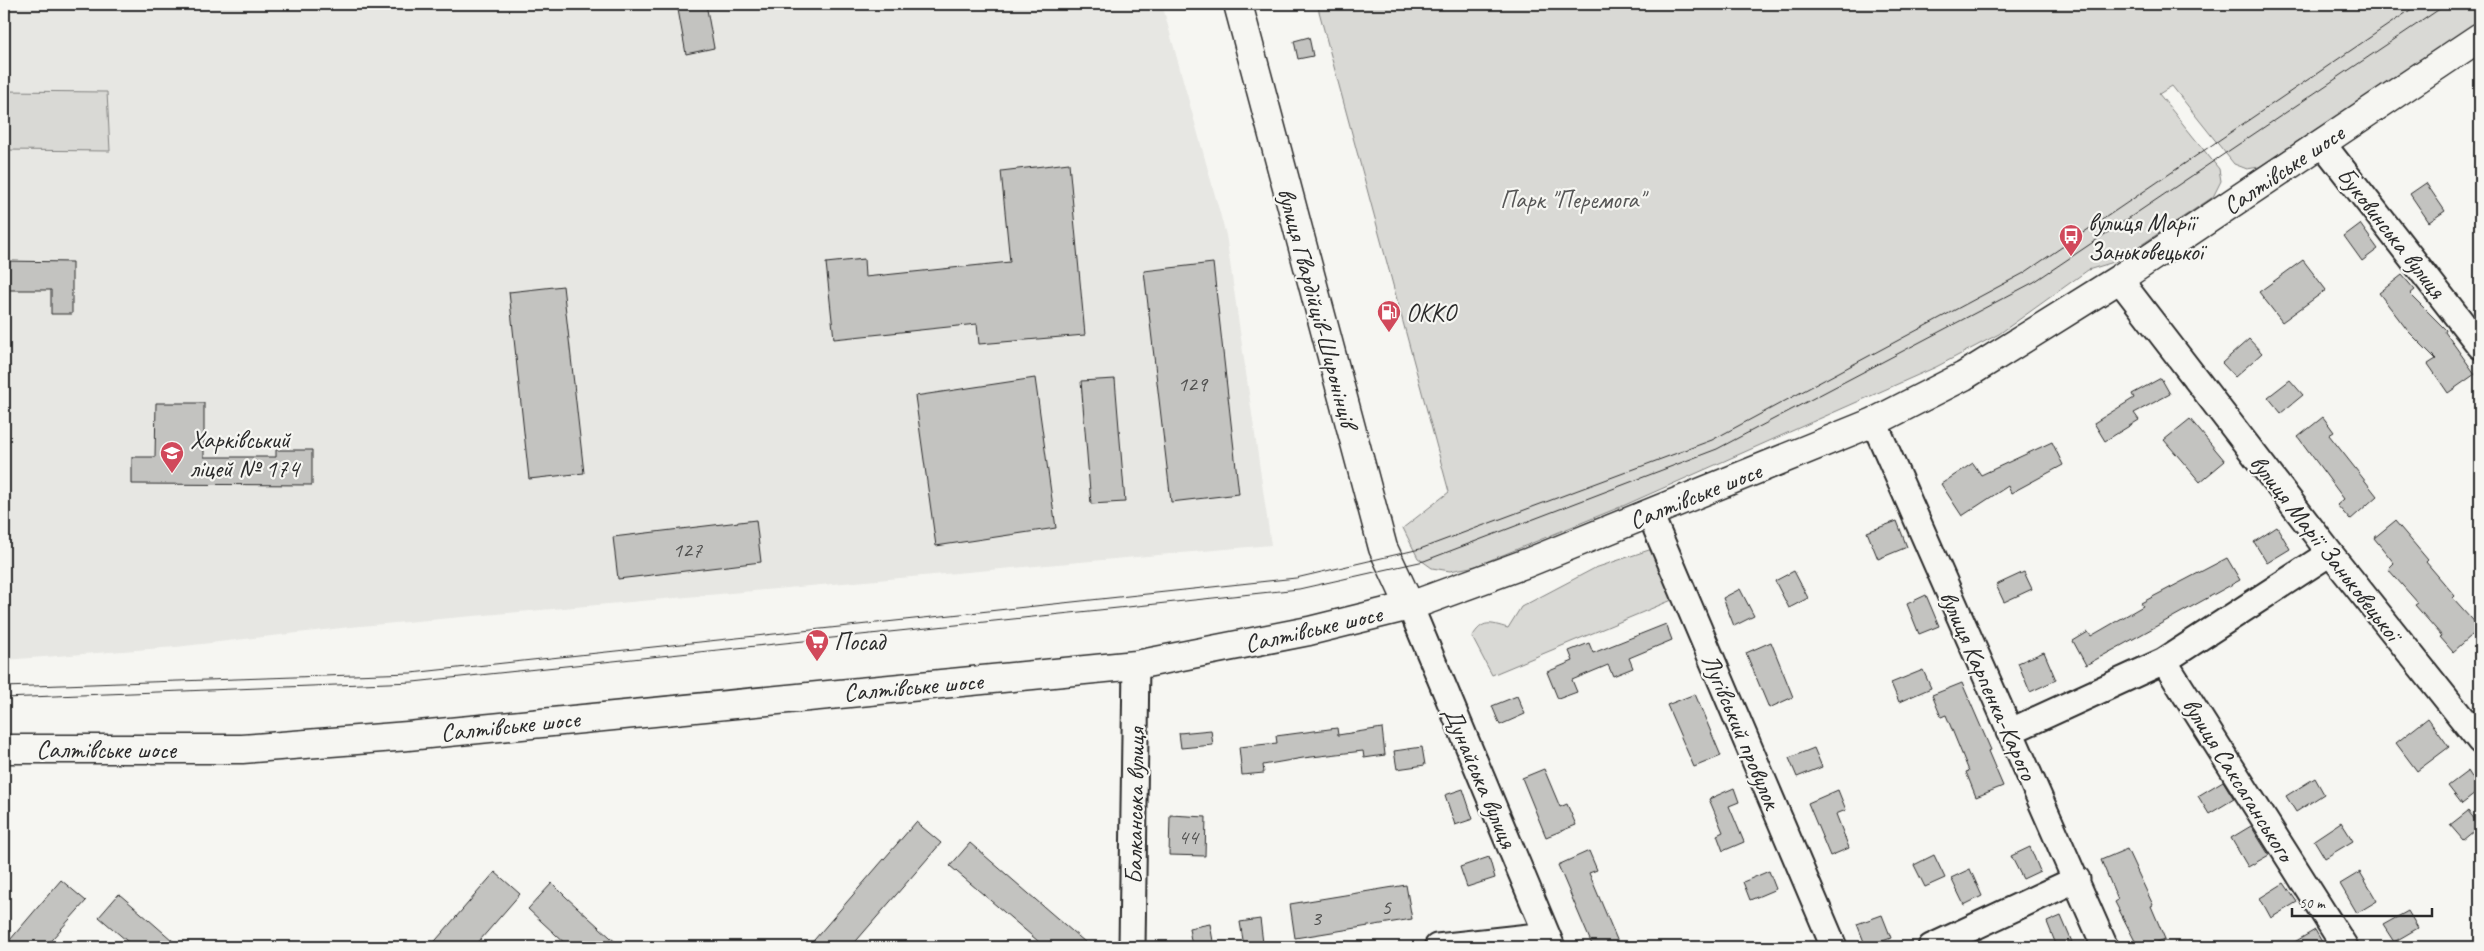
<svg xmlns="http://www.w3.org/2000/svg" width="2484" height="951" viewBox="0 0 2484 951" font-family="Caveat,sans-serif">
  <style>
    .built { fill: #e7e7e3 }
    .green { fill: #d9d9d5; stroke: #828280 }
    .building { fill: #c3c3c0; stroke: #2b2b2b }
    .lines { fill: none; stroke-linecap: round; stroke-linejoin: round }
    .minor-casing { stroke: #2b2b2b; stroke-width: 29 }
    .major-casing { stroke: #2b2b2b; stroke-width: 31 }
    .minor { stroke: #f6f6f2; stroke-width: 25 }
    .major { stroke: #f6f6f2; stroke-width: 28 }
    .tram { stroke: #2b2b2b; stroke-width: 1 }
    .labels { text-anchor: middle; stroke-width: 4.5; stroke-linejoin: round; paint-order: stroke }
    .number-label { font-size: 22px; fill: #515150 }
    .street-label { font-size: 25px; fill: #2b2b2b; stroke: #f6f6f2 }
    .park-label { font-size: 25px; fill: #565656; stroke: #f6f6f2 }
    .poi-label { font-size: 25px; fill: #2b2b2b; stroke: #f6f6f2; text-anchor: start }
  </style>
  <rect width="100%" height="100%" fill="#f6f6f2"/>
  <filter id="ink" filterUnits="userSpaceOnUse"><feTurbulence type="fractalNoise" baseFrequency=".02" numOctaves="2"/><feDisplacementMap in="SourceGraphic" scale="10" xChannelSelector="R" yChannelSelector="G"/><feConvolveMatrix kernelMatrix="1 2 1 2 8 2 1 2 1" color-interpolation-filters="sRGB"/></filter>
  <g filter="url(#ink)">
    <path class="built" d="M 4,4 L 1162,4 L 1226,235 L 1271,545 L 350,627 L 176,647 L 4,660 Z"/>
    <path class="green" d="M 1317,4 L 2480,4 L 2480,21 L 2259,167 L 2247,169 L 2234,164 L 2172,86 L 2159,94 L 2219,169 L 2221,181 L 2213,197 L 2117,261 L 2088,270 L 1999,334 L 1936,367 L 1625,505 L 1476,566 L 1450,571 L 1432,568 L 1418,558 L 1403,528 L 1449,492 Z
      M 4,91 L 107,92 L 110,151 L 4,150 Z
      M 1649,550 L 1657,553 L 1672,589 L 1672,600 L 1492,675 L 1472,637 C 1483,619 1490,623 1508,628 L 1521,607 L 1595,568 Z"/>
    <path class="building" d="M 677,4 L 706,4 L 714,48 L 686,54 Z
      M 1309,37 L 1313,56 L 1298,59 L 1294,41 Z
      M 1069,163 L 1085,335 L 979,344 L 977,324 L 834,339 L 826,263 L 864,259 L 865,277 L 1010,262 L 1001,171 Z
      M 2426,183 L 2445,211 L 2429,222 L 2410,194 Z
      M 2360,224 L 2378,249 L 2362,261 L 2344,236 Z
      M 2303,260 L 2326,290 L 2282,322 L 2259,292 Z
      M 4,261 L 72,262 L 72,314 L 51,314 L 51,290 L 4,290 Z
      M 1213,263 L 1239,494 L 1171,502 L 1144,271 Z
      M 2402,275 L 2415,290 L 2410,294 L 2446,330 L 2445,332 L 2475,374 L 2448,393 L 2428,364 L 2436,359 L 2408,331 L 2379,293 Z
      M 563,286 L 584,473 L 529,479 L 509,292 Z
      M 2249,339 L 2262,353 L 2235,377 L 2222,363 Z
      M 1035,378 L 1056,528 L 936,546 L 915,396 Z
      M 2161,378 L 2170,394 L 2134,413 L 2139,420 L 2105,441 L 2094,423 L 2134,398 L 2132,394 Z
      M 1115,379 L 1125,502 L 1091,504 L 1081,381 Z
      M 2290,380 L 2303,395 L 2281,413 L 2268,397 Z
      M 156,403 L 204,403 L 204,457 L 276,457 L 276,450 L 312,450 L 312,485 L 132,484 L 132,457 L 155,457 Z
      M 2323,417 L 2334,432 L 2329,435 L 2377,496 L 2350,520 L 2337,505 L 2344,499 L 2298,437 Z
      M 2190,419 L 2225,461 L 2200,482 L 2164,440 Z
      M 2052,442 L 2063,465 L 2011,493 L 2008,486 L 1962,516 L 1941,484 L 1973,463 L 1981,475 Z
      M 756,520 L 761,562 L 618,579 L 613,537 Z
      M 1897,521 L 1907,547 L 1878,559 L 1867,532 Z
      M 2395,521 L 2428,560 L 2426,562 L 2455,596 L 2453,598 L 2480,628 L 2453,652 L 2440,637 L 2442,636 L 2415,605 L 2418,603 L 2388,569 L 2394,563 L 2374,538 Z
      M 2277,527 L 2290,549 L 2267,563 L 2254,542 Z
      M 2227,558 L 2240,580 L 2086,665 L 2073,641 L 2088,632 L 2091,636 L 2143,606 L 2141,603 Z
      M 1794,571 L 1808,598 L 1789,608 L 1775,581 Z
      M 2024,572 L 2032,589 L 2004,602 L 1996,585 Z
      M 1740,589 L 1754,616 L 1734,626 L 1723,598 Z
      M 1926,595 L 1939,626 L 1919,634 L 1907,604 Z
      M 1666,624 L 1672,640 L 1629,658 L 1633,668 L 1613,676 L 1608,665 L 1572,680 L 1577,692 L 1558,699 L 1547,672 L 1573,661 L 1569,651 L 1589,643 L 1593,653 Z
      M 1771,642 L 1793,697 L 1769,708 L 1746,653 Z
      M 2044,652 L 2056,680 L 2030,692 L 2018,663 Z
      M 1923,670 L 1931,688 L 1899,702 L 1891,683 Z
      M 1962,683 L 1991,750 L 1988,751 L 2003,786 L 1976,797 L 1966,772 L 1969,771 L 1946,715 L 1941,717 L 1932,695 Z
      M 1695,694 L 1721,756 L 1694,767 L 1667,705 Z
      M 1517,696 L 1525,714 L 1500,725 L 1492,706 Z
      M 2428,718 L 2449,747 L 2417,771 L 2396,743 Z
      M 1337,728 L 1338,735 L 1382,728 L 1385,755 L 1364,758 L 1363,751 L 1303,758 L 1263,765 L 1264,773 L 1242,775 L 1239,747 L 1277,743 L 1276,736 Z
      M 1211,730 L 1213,745 L 1181,748 L 1179,733 Z
      M 1422,747 L 1425,765 L 1397,769 L 1394,751 Z
      M 1814,748 L 1822,767 L 1797,777 L 1789,758 Z
      M 1544,769 L 1560,807 L 1567,804 L 1576,825 L 1546,837 L 1522,778 Z
      M 2468,771 L 2480,790 L 2462,804 L 2448,786 Z
      M 2315,778 L 2324,794 L 2296,812 L 2286,796 Z
      M 2223,781 L 2234,799 L 2209,814 L 2198,796 Z
      M 1734,788 L 1739,802 L 1729,806 L 1744,842 L 1723,851 L 1717,835 L 1723,832 L 1709,799 Z
      M 1463,789 L 1473,819 L 1455,825 L 1445,795 Z
      M 1838,790 L 1846,810 L 1836,814 L 1849,848 L 1830,856 L 1808,803 Z
      M 2468,811 L 2480,826 L 2463,840 L 2450,825 Z
      M 1170,815 L 1206,817 L 1205,856 L 1169,855 Z
      M 916,822 L 941,843 L 851,947 L 808,947 Z
      M 2341,822 L 2353,841 L 2325,858 L 2314,840 Z
      M 2251,826 L 2269,855 L 2248,867 L 2231,838 Z
      M 970,843 L 1072,931 L 1091,947 L 1045,947 L 950,866 Z
      M 2030,847 L 2040,871 L 2023,879 L 2011,856 Z
      M 2127,849 L 2153,905 L 2151,906 L 2165,939 L 2145,947 L 2138,947 L 2115,902 L 2118,900 L 2101,860 Z
      M 1589,851 L 1597,870 L 1589,873 L 1620,947 L 1593,947 L 1558,865 Z
      M 1934,855 L 1945,878 L 1925,887 L 1914,865 Z
      M 1489,857 L 1495,878 L 1467,887 L 1460,867 Z
      M 1970,869 L 1982,896 L 1964,905 L 1951,878 Z
      M 1769,871 L 1776,889 L 1750,900 L 1743,882 Z
      M 495,872 L 520,894 L 474,947 L 430,947 Z
      M 2360,872 L 2377,901 L 2357,913 L 2340,884 Z
      M 61,880 L 86,901 L 45,947 L 4,947 Z
      M 552,883 L 566,897 L 621,947 L 569,947 L 528,909 Z
      M 2284,883 L 2297,902 L 2271,918 L 2260,898 Z
      M 1406,885 L 1412,919 L 1295,938 L 1290,904 Z
      M 119,894 L 133,906 L 180,947 L 134,947 L 99,917 Z
      M 2408,911 L 2418,928 L 2394,942 L 2383,925 Z
      M 1882,915 L 1891,938 L 1866,947 L 1857,924 Z
      M 2061,916 L 2072,942 L 2057,947 L 2047,922 Z
      M 1260,919 L 1263,943 L 1244,946 L 1240,922 Z
      M 1210,924 L 1214,947 L 1192,947 L 1189,928 Z
      M 2315,930 L 2325,947 L 2286,947 Z"/>
    <g class="lines">
      <g class="minor-casing">
        <path id="minor" d="M 2322,143 L 2480,346
          M 2119,279 L 2330,553 L 2480,741
          M 1874,422 L 2105,947
          M 1650,514 L 1834,947
          M 1410,606 L 1552,947
          M 2164,661 L 2345,947
          M 2009,732 L 2164,661 L 2330,553
          M 1132,947 L 1136,665
          M 1437,947 L 1547,935
          M 1931,947 L 2077,879"/>
      </g>
      <g class="major-casing">
        <path id="major" d="M 1238,4 L 1383,548 L 1410,606
          M 4,749 L 242,749 L 408,736 L 1136,665 L 1309,631 L 1410,606 L 1527,563 L 1874,422 L 1964,376 L 2119,279 L 2480,37"/>
      </g>
      <use href="#minor" class="minor"/>
      <use href="#major" class="major"/>
      <path class="tram" d="M 4,687 L 411,673 L 1296,578 L 1420,549 L 1712,440 L 2024,273 L 2419,4
        M 4,698 L 413,682 L 1299,589 L 1424,561 L 1717,449 L 2034,282 L 2447,4"/>
    </g>
  </g>
  <defs>
    <g id="bus-pin" transform="scale(1.25)"><path d="M0 17L-7.5 6A9.5 9.5 0 1 1 7.5 6Z" fill="#d1495b" stroke="#f6f6f2"/><path d="M-5-6H5V4H4V6H2V4H-2V6H-4V4H-5ZM-3.5-4V0h7V-4ZM-3.5 1.2v1.5H-2V1.2ZM2 1.2v1.5H3.5V1.2Z" fill="#fff"/></g>
    <g id="fuel-pin" transform="scale(1.25)"><path d="M0 17L-7.5 6A9.5 9.5 0 1 1 7.5 6Z" fill="#d1495b" stroke="#f6f6f2"/><path d="M-5.5-6h7V0h2V4h1.3V-2.5L3-4.5l.8-.8L6-3V5H2.5V1h-1V6h-7ZM-4.2-4.7v3.2H.2V-4.7Z" fill="#fff"/></g>
    <g id="school-pin" transform="scale(1.25)"><path d="M0 17L-7.5 6A9.5 9.5 0 1 1 7.5 6Z" fill="#d1495b" stroke="#f6f6f2"/><path d="M0-5L7-2L0 1L-7-2ZM-4 1L0 2.5L4 1V4Q0 6-4 4Z" fill="#fff"/></g>
    <g id="supermarket-pin" transform="scale(1.25)"><path d="M0 17L-7.5 6A9.5 9.5 0 1 1 7.5 6Z" fill="#d1495b" stroke="#f6f6f2"/><path d="M-6-5.5h2.5l.6 2H6L4.5 2H-2.5L-4.4-4H-6ZM-1.5 3.2a1.3 1.3 0 1 0 .1 0ZM3 3.2a1.3 1.3 0 1 0 .1 0Z" fill="#fff"/></g>
  </defs>
  <g fill-rule="evenodd">
    <use href="#bus-pin" x="2071" y="236"/>
    <use href="#fuel-pin" x="1389" y="312"/>
    <use href="#school-pin" x="172" y="453"/>
    <use href="#supermarket-pin" x="817" y="641"/>
  </g>
  <g class="labels">
    <g class="number-label">
      <text x="1192" y="391">129</text>
      <text x="687" y="557">127</text>
      <text x="1188" y="844">44</text>
      <text x="1386" y="914">5</text>
      <text x="1316" y="925">3</text>
    </g>
    <g class="street-label">
      <text transform="translate(2283 169) rotate(-34)" y="9">Салтівське шосе</text>
      <text transform="translate(2392 232) rotate(52)" y="9">Буковинська вулиця</text>
      <text transform="translate(1318 307) rotate(75)" y="9">вулиця Гвардійців-Широнінців</text>
      <text transform="translate(1695 495) rotate(-22)" y="9">Салтівське шосе</text>
      <text transform="translate(2326 547) rotate(52)" y="9">вулиця Марії Заньковецької</text>
      <text transform="translate(1313 628) rotate(-13)" y="9">Салтівське шосе</text>
      <text transform="translate(1989 685) rotate(66)" y="9">вулиця Карпенка-Карого</text>
      <text transform="translate(913 686) rotate(-5)" y="9">Салтівське шосе</text>
      <text transform="translate(510 725) rotate(-6)" y="9">Салтівське шосе</text>
      <text transform="translate(1742 731) rotate(67)" y="9">Лугівський провулок</text>
      <text x="106" y="758">Салтівське шосе</text>
      <text transform="translate(1481 777) rotate(67)" y="9">Дунайська вулиця</text>
      <text transform="translate(2239 779) rotate(58)" y="9">вулиця Саксаганського</text>
      <text transform="translate(1134 806) rotate(-89)" y="9">Балканська вулиця</text>
    </g>
    <g class="park-label">
      <text x="1572" y="208">Парк "Перемога"</text>
    </g>
    <g class="poi-label">
      <text x="2088" y="231">вулиця Марії<tspan x="2088" dy="29">Заньковецької</tspan></text>
      <text x="1406" y="321">ОККО</text>
      <text x="190" y="448">Харківський<tspan x="190" dy="29">ліцей № 174</tspan></text>
      <text x="834" y="650">Посад</text>
    </g>
  </g>
  <rect width="2484" height="951" fill="none" stroke="#f6f6f2" stroke-width="20"/>
  <rect x="10" y="10" width="2464" height="931" fill="none" stroke="#2b2b2b" stroke-width="2" filter="url(#ink)"/>
  <path d="M2292 908v8h140v-8" fill="none" stroke="#2b2b2b" stroke-width="2.5"/>
  <text x="2299" y="908" font-size="15" fill="#2b2b2b" stroke="#f6f6f2" stroke-width="4" paint-order="stroke">50 m</text>
</svg>
